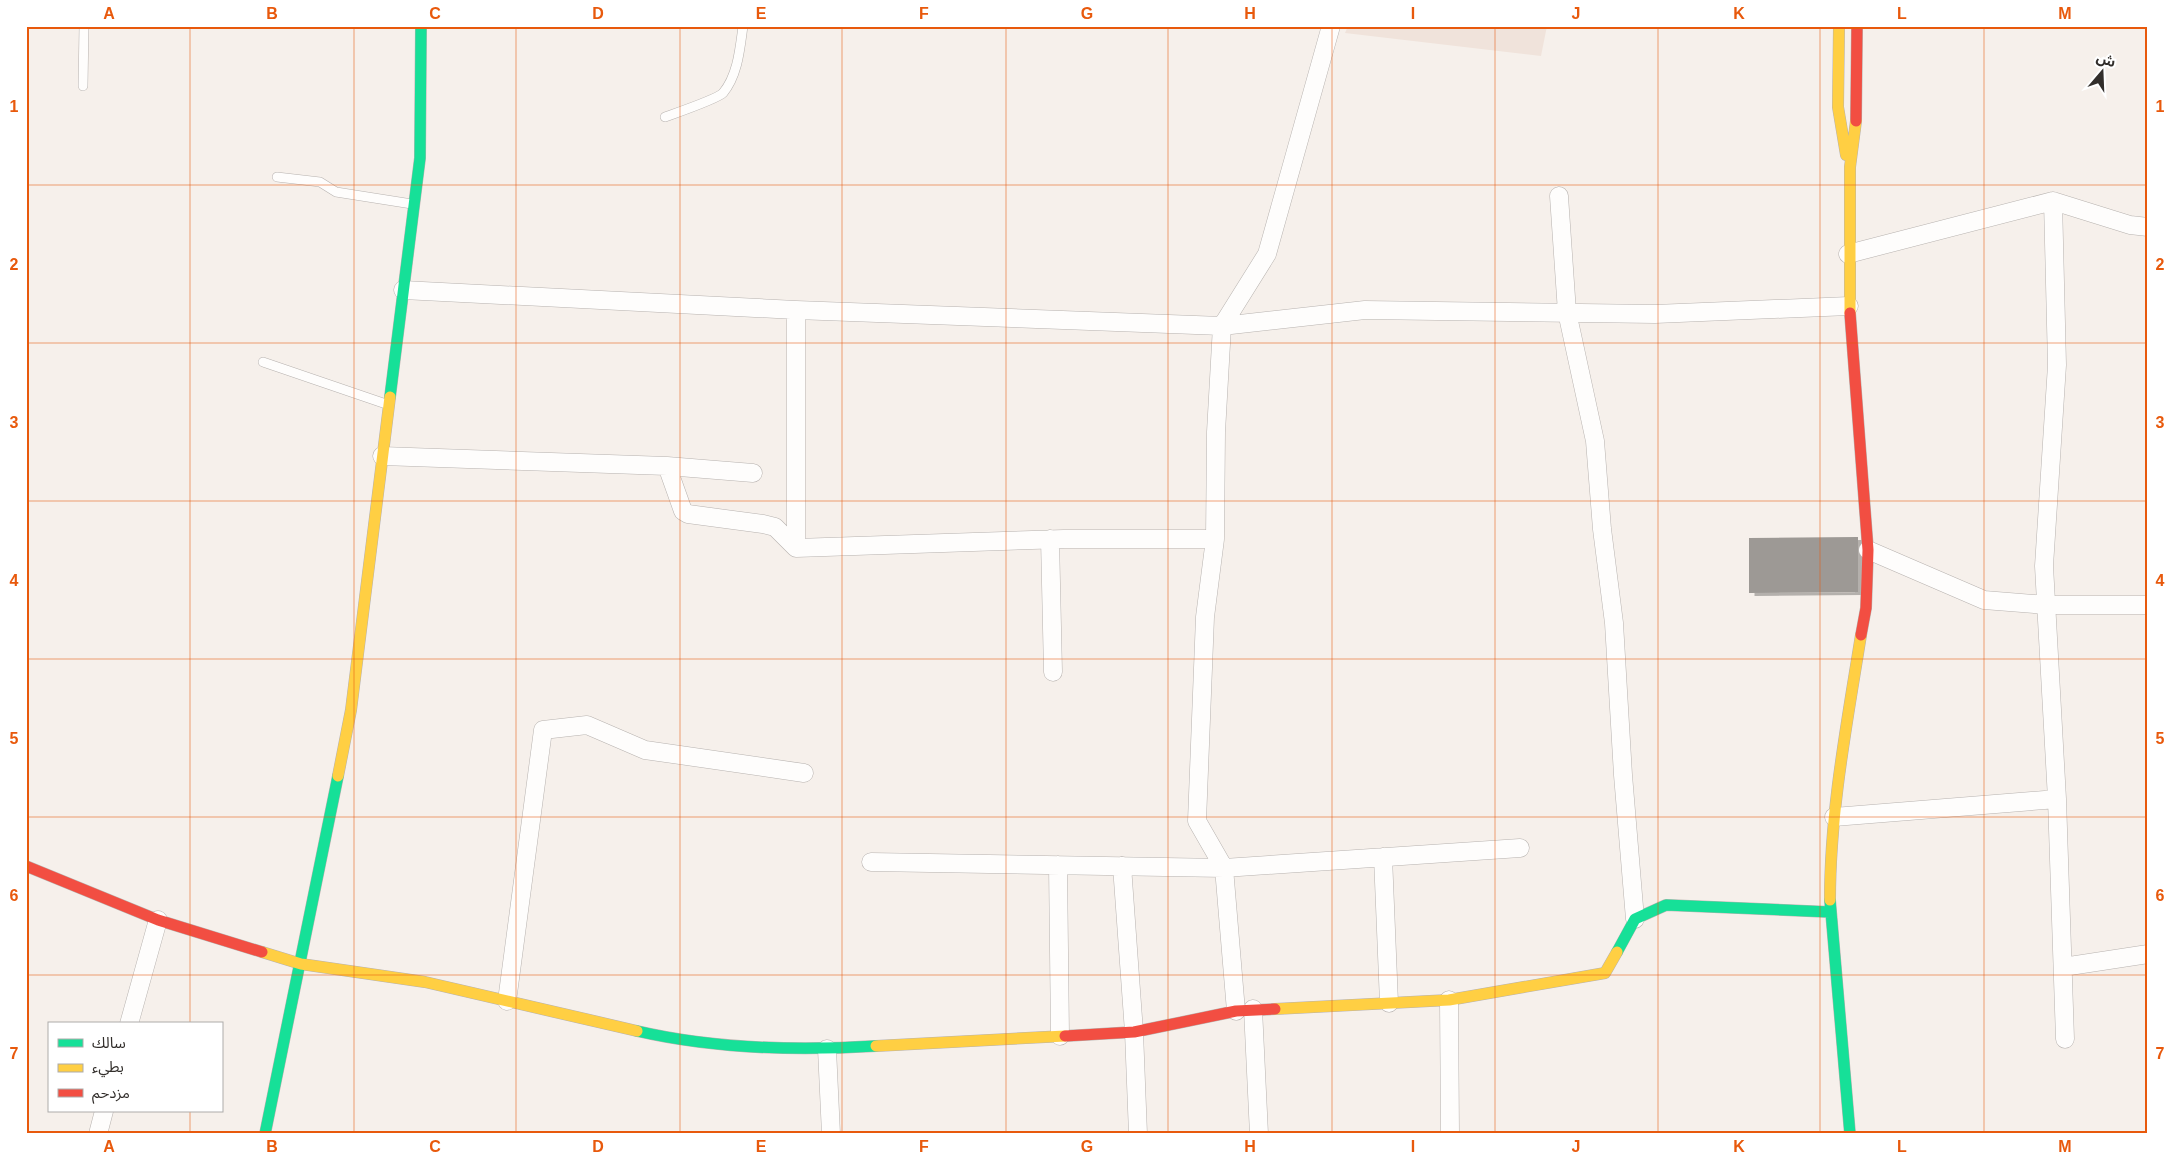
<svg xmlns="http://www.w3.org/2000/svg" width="2174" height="1160" viewBox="0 0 2174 1160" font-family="Arial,'Noto Sans Arabic',sans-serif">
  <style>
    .built { fill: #f0e3db }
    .building { fill: #9d9995; filter: url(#shadow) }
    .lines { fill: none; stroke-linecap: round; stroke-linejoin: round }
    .lane-casing { stroke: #b7b2af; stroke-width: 10 }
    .street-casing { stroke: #b7b2af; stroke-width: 19 }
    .fast-casing { stroke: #b7b2af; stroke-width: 12 }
    .slow-casing { stroke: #b7b2af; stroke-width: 12 }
    .jam-casing { stroke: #b7b2af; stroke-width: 12 }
    .lane { stroke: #fefdfc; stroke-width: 9 }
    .street { stroke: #fefdfc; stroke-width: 18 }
    .fast { stroke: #16e098; stroke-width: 11 }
    .slow { stroke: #ffcf43; stroke-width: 11 }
    .jam { stroke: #f24e42; stroke-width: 11 }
    .grid { fill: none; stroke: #e8590c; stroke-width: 1; stroke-opacity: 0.55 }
    .neatline { fill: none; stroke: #e8590c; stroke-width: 2 }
    .grid-label { font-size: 16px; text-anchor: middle; font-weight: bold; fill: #e8590c }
  </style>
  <defs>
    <filter id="shadow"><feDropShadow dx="5.5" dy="3" stdDeviation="0" flood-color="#0004"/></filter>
  </defs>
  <rect width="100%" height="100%" fill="#f6f0eb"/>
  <path class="built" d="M 1348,26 L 1547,26 L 1541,56 L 1345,33 Z"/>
  <path class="building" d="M 1858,537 L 1858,592 L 1749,593 L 1749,538 Z"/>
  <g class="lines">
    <g class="lane-casing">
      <path id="lane" d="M 83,86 L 84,26
        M 665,117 C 676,113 717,99 723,93 C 738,75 740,48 743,26
        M 277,177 L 320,182 L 336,192 L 412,204
        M 263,362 L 386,404"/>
    </g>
    <g class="street-casing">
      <path id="street" d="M 1559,196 L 1567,312 L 1595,441 L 1602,529 L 1614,623 L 1623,775 L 1635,919
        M 2053,201 L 2057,365 L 2044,566 L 2057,799 L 2065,1039
        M 1848,254 L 2053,201 L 2130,225 L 2148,227
        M 403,290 L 796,310 L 1222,326 L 1365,310 L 1655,314 L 1849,306
        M 382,456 L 667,466 L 753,473
        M 667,466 L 683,511 L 688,514 L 763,524 L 775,527 L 796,548 L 1064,539 L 1215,539
        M 1050,539 L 1053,672
        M 796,548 L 796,310
        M 1868,550 L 1984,600 L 2046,605 L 2148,605
        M 1834,817 L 2057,799
        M 1383,857 L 1389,1003
        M 871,862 L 1224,868 L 1520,848
        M 1058,865 L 1060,1036
        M 1122,866 L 1134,1032 L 1138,1134
        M 2063,967 L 2148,954
        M 1449,1000 L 1450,1134
        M 507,1001 L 543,730 L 587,725 L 645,750 L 804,773
        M 1253,1009 L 1259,1134
        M 1236,1011 L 1224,868 L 1197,821 L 1205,617 L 1215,539 L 1216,432 L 1222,326 L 1267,254 L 1331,26
        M 129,1024 L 158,920
        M 827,1049 L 831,1134
        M 98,1134 L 104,1111"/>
    </g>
    <g class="fast-casing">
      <path id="fast" d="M 390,397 L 420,158 L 421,26
        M 1830,900 L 1850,1134
        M 1617,952 L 1635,919 L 1666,905 L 1830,912
        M 637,1031 C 715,1049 797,1051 876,1046
        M 265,1134 L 338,776"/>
    </g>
    <g class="slow-casing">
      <path id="slow" d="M 1839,26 L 1838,107 L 1846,155
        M 1850,313 L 1850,167 L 1856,121
        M 338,776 L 351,710 L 390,397
        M 1830,900 C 1830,811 1847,723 1861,635
        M 262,952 L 301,964 L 425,982 L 637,1031
        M 1275,1009 L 1449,1000 L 1605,973 L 1617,952
        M 876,1046 L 1065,1036"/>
    </g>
    <g class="jam-casing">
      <path id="jam" d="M 1856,121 L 1857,26
        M 1850,313 L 1868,550 L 1866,608 L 1861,635
        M 26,866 L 158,920 L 262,952
        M 1065,1036 L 1134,1032 L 1236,1011 L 1275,1009"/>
    </g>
    <use href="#lane" class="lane"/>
    <use href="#street" class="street"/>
    <use href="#fast" class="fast"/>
    <use href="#slow" class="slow"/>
    <use href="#jam" class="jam"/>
  </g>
  <path class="grid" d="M 190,26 L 190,1024M 354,26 L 354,1134M 516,26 L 516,1134M 680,26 L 680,1134M 842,26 L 842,1134M 1006,26 L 1006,1134M 1168,26 L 1168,1134M 1332,26 L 1332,1134M 1495,26 L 1495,1134M 1658,26 L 1658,1134M 1820,26 L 1820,1134M 1984,26 L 1984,1134M 26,185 L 2148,185M 26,343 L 2148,343M 26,501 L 2148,501M 26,659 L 2148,659M 26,817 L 2148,817M 26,975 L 2148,975M 190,1111 L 190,1134"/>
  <rect width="2174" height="1160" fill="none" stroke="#ffffff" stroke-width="55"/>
  <rect x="48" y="1022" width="175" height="90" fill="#ffffff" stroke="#adabaa"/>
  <rect x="58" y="1039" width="25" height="8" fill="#16e098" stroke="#adabaa"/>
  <text x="92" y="1048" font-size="15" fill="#322e2b">سالك</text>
  <rect x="58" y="1064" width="25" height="8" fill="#ffcf43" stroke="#adabaa"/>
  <text x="92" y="1072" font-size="15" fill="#322e2b">بطيء</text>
  <rect x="58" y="1089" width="25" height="8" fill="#f24e42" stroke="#adabaa"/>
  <text x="92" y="1098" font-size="15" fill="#322e2b">مزدحم</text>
  <g transform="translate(2102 72) rotate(19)" stroke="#ffffff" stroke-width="4" paint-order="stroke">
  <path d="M0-4L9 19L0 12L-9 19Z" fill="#322e2b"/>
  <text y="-8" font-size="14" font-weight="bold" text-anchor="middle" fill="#322e2b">ش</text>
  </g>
  <rect x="28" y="28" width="2118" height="1104" class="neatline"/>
  <g class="grid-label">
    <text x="109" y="19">A</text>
    <text x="272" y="19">B</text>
    <text x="435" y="19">C</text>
    <text x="598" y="19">D</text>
    <text x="761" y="19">E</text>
    <text x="924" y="19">F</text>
    <text x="1087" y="19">G</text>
    <text x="1250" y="19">H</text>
    <text x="1413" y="19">I</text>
    <text x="1576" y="19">J</text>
    <text x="1739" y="19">K</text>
    <text x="1902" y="19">L</text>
    <text x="2065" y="19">M</text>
    <text x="14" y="112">1</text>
    <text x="2160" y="112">1</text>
    <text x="14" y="270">2</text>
    <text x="2160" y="270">2</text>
    <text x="14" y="428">3</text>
    <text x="2160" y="428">3</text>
    <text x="14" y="586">4</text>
    <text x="2160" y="586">4</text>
    <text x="14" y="744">5</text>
    <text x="2160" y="744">5</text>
    <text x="14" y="901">6</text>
    <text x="2160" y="901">6</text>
    <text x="14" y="1059">7</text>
    <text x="2160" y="1059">7</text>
    <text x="109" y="1152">A</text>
    <text x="272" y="1152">B</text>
    <text x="435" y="1152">C</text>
    <text x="598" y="1152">D</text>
    <text x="761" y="1152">E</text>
    <text x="924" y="1152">F</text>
    <text x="1087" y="1152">G</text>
    <text x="1250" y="1152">H</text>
    <text x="1413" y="1152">I</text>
    <text x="1576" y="1152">J</text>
    <text x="1739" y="1152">K</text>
    <text x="1902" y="1152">L</text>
    <text x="2065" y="1152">M</text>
  </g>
</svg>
